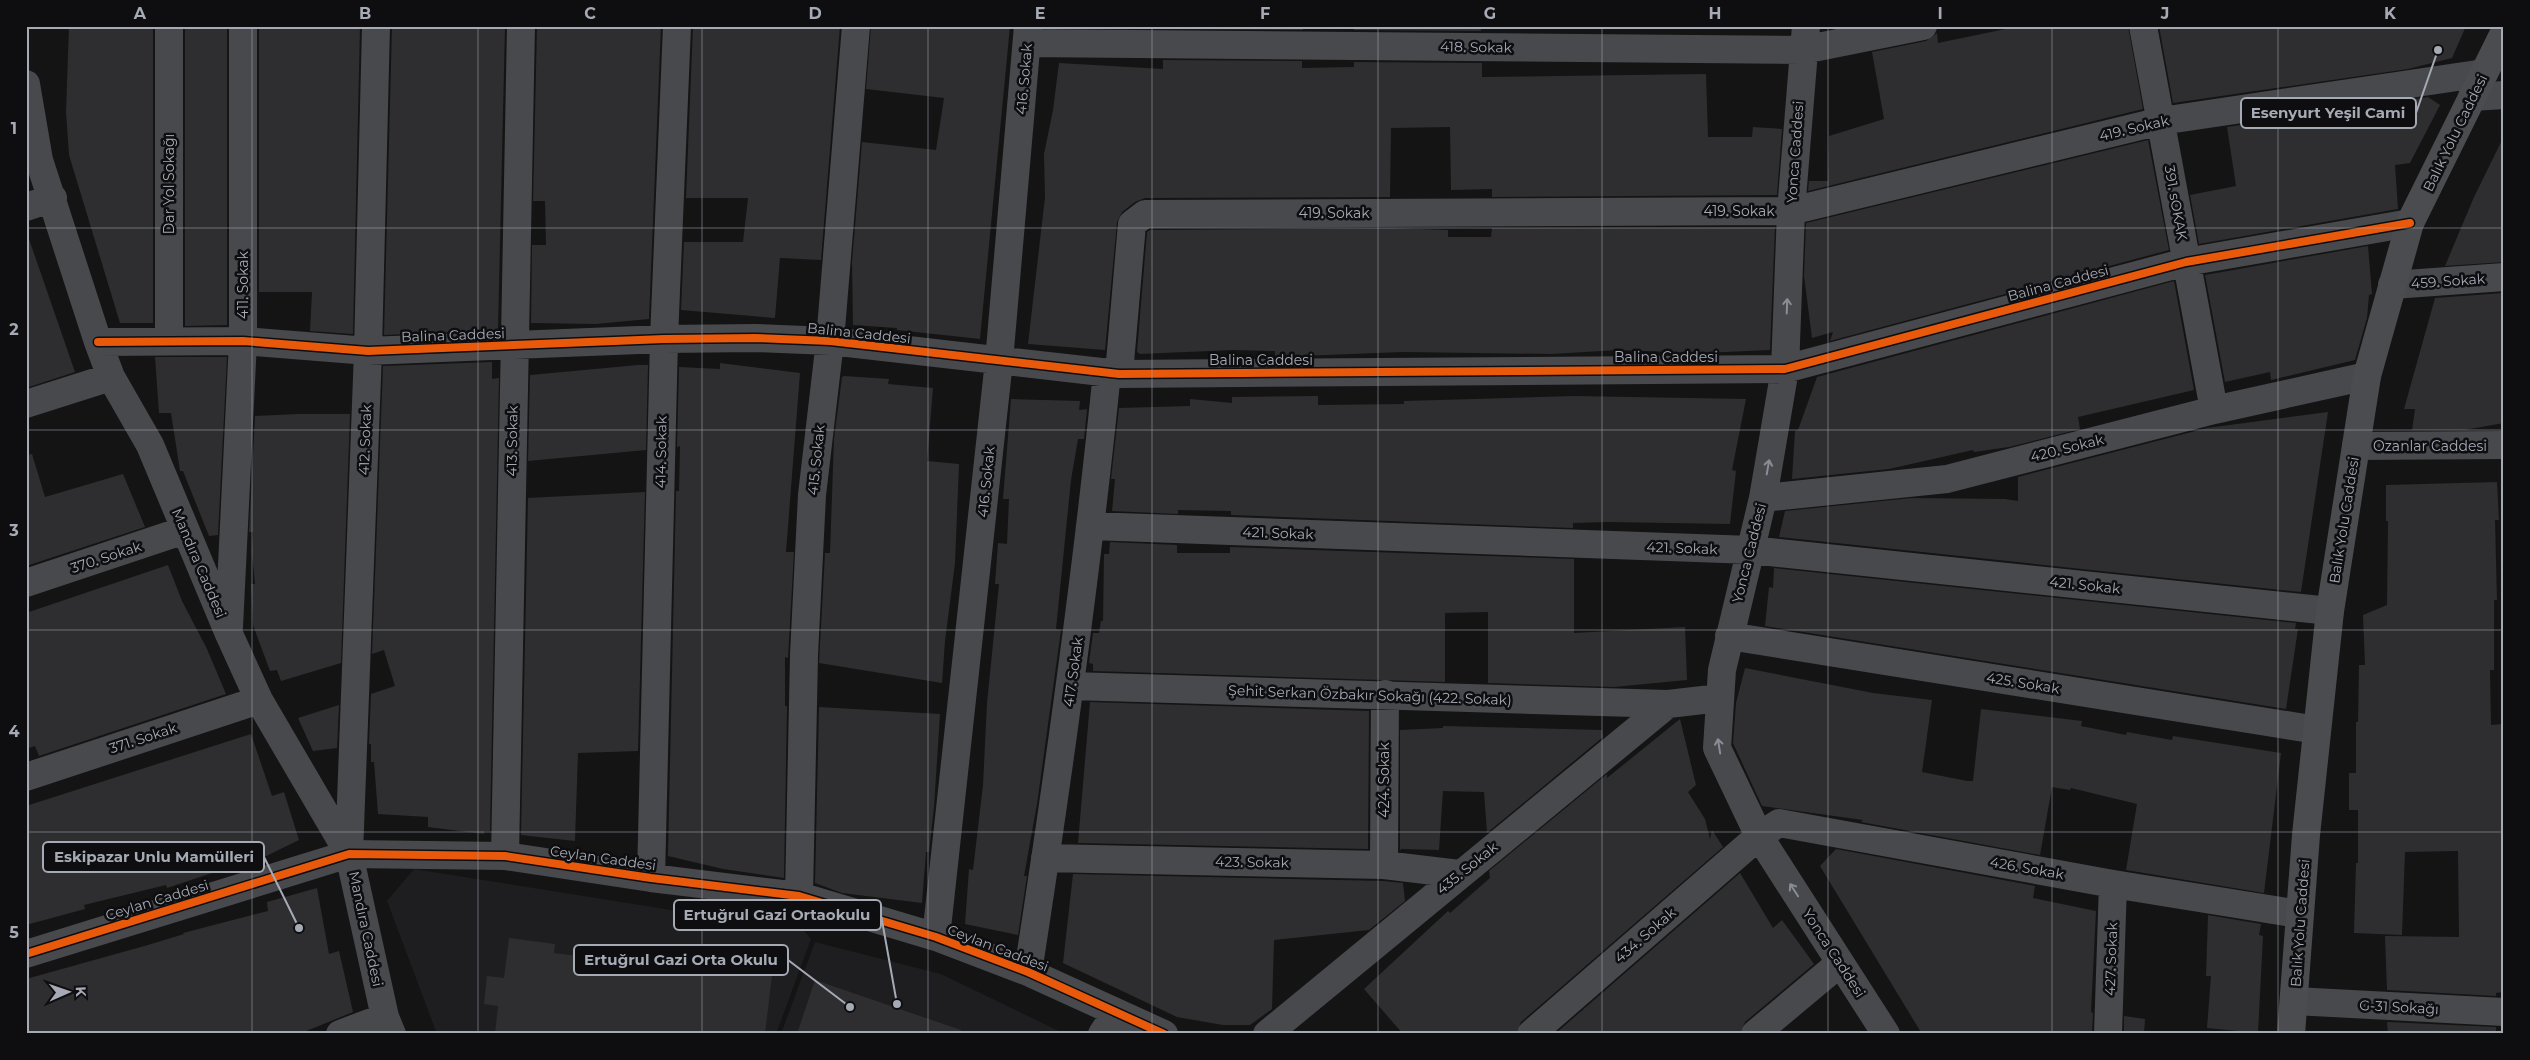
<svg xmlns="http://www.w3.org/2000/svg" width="2530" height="1060" viewBox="0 0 2530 1060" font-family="Montserrat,sans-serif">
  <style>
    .built { fill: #1e1e20 }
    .building { fill: #2e2e30 }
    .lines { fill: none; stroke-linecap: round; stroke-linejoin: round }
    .minor { stroke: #48494d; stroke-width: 28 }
    .major { stroke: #4b4c4f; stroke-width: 28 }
    .cycleway-casing { stroke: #0e0e10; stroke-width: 11 }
    .cycleway { stroke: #e8590c; stroke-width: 8 }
    .oneway { stroke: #898d96 }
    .grid { fill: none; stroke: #a5aab5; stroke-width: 1; stroke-opacity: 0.55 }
    .labels { text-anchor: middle; stroke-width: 5; stroke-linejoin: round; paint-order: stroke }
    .street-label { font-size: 14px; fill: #a5aab5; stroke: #0e0e10 }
    .leader { fill: none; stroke: #a5aab5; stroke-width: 2 }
    .callout-dot { fill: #a5aab5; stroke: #0e0e10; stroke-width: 2 }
    .callout { fill: #0e0e10; stroke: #a5aab5; stroke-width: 2 }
    .callout-label { font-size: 15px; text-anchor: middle; font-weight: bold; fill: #a5aab5 }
    .neatline { fill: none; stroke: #a5aab5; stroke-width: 2 }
    .grid-label { font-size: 16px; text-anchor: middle; font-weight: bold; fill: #a5aab5 }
  </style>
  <rect width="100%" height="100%" fill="#141414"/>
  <path class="built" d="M 414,869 L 804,931 L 811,939 L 776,1034 L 437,1034 L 387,901 Z
    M 815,942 L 941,974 L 1065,1034 L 781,1034 Z"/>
  <path class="building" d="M 69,26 L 153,26 L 153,326 L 153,323 L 120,323 L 69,155 L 66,112 Z
    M 185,26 L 227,26 L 227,325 L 185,326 Z
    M 259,26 L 360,26 L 353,334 L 310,331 L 312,292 L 259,292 Z
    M 392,26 L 505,26 L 498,330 L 384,335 Z
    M 537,26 L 661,26 L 649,319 L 596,324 L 531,323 L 532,245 L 546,245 L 545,201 L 533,201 Z
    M 693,26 L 840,26 L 821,260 L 780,258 L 775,318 L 681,310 L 684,242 L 743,242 L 748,198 L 686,198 Z
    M 871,26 L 921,26 L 950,29 L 950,26 L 1010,26 L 980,339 L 897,330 L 897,328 L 853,325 L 852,262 L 862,142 L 936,150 L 944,98 L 866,89 Z
    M 1165,26 L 1303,26 L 1303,30 L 1165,29 Z
    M 1354,26 L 1480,26 L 1481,31 L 1354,30 Z
    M 2020,26 L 2128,26 L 2143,109 L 1808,191 L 1809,181 L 1828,181 L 1829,136 L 1884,119 L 1872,52 L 1926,41 L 1937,33 L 1938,43 Z
    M 2159,26 L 2466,26 L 2452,58 L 2408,69 L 2173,103 Z
    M 1163,60 L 1302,61 L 1302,68 L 1354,67 L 1354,62 L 1482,63 L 1482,77 L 1706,74 L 1708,137 L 1752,137 L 1753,127 L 1782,129 L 1777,195 L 1492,197 L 1492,189 L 1451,190 L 1450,127 L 1391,128 L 1390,197 L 1145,198 L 1135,202 L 1122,212 L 1117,222 L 1105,350 L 1028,344 L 1045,197 L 1044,154 L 1053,110 L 1059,63 L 1163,69 Z
    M 2428,97 L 2440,105 L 2410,163 L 2395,165 L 2398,209 L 2199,244 L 2190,195 L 2236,186 L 2227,127 Z
    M 2504,136 L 2504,262 L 2445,266 L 2474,197 Z
    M 2148,140 L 2169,250 L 1830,341 L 1833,332 L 1812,338 L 1804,276 L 1806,223 Z
    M 1775,227 L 1770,350 L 1701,353 L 1618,350 L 1552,354 L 1403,352 L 1275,357 L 1275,351 L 1233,350 L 1140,354 L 1137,352 L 1147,232 L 1150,230 L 1390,228 L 1448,230 L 1448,237 L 1491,237 L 1492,228 Z
    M 29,239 L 75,372 L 26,388 L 26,240 Z
    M 2368,246 L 2372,294 L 2369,295 L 2367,318 L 2355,360 L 2271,380 L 2270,372 L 2225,382 L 2205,275 Z
    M 2174,281 L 2194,390 L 2078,417 L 2080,429 L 2009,447 L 1974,452 L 1973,450 L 1889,469 L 1792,479 L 1795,431 L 1798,430 L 1817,377 Z
    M 2504,293 L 2504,423 L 2464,430 L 2412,430 L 2415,409 L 2404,409 L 2435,298 Z
    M 155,357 L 227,357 L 218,535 L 209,536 L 183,471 L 180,471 L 171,413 L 159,413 Z
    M 492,362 L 492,379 L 499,378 L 490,831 L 484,831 L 484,834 L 428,827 L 428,817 L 378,814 L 374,762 L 371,762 L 371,744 L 369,744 L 371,694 L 395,686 L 384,650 L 372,654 L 383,366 Z
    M 720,363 L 800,373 L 786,552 L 794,552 L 788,658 L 785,657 L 785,706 L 787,706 L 784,878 L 723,869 L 668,856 L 676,491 L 679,491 L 680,446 L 677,447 L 679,367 L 720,369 Z
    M 638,365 L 648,365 L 646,450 L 528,461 L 530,375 Z
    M 844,376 L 889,379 L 888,384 L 933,388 L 927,461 L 959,464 L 955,563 L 945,641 L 942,683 L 819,663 L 825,553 L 830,553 L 834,439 L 842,377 Z
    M 1318,396 L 1318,405 L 1404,404 L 1404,401 L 1574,396 L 1746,399 L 1732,470 L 1736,471 L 1730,524 L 1608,522 L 1573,523 L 1573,528 L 1231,515 L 1231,511 L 1178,510 L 1178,514 L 1112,511 L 1115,479 L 1111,479 L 1119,408 L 1190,406 L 1190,399 L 1232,403 L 1232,397 Z
    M 1011,399 L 1080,401 L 1079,410 L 1087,409 L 1084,439 L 1078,439 L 1071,480 L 1056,629 L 1061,630 L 1037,804 L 1024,876 L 1027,876 L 1018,935 L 965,924 L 969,869 L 973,870 L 983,785 L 987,703 L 999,584 L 995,584 L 998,543 L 1007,544 L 1009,499 L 1003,499 Z
    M 2328,412 L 2301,592 L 1779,537 L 1785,511 L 1912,498 L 2005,499 L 2018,501 L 2018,477 L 2207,428 Z
    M 298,414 L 350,414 L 341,663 L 281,681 L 277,670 L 270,671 L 253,625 L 251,584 L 255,584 L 252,553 L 253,532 L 249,532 L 255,416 Z
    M 32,454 L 45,497 L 123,474 L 145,527 L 26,566 L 26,455 Z
    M 2497,482 L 2499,520 L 2495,520 L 2497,600 L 2494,600 L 2494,670 L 2490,670 L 2491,725 L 2504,724 L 2504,992 L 2496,993 L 2496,996 L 2387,990 L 2385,936 L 2459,937 L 2458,851 L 2405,852 L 2402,935 L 2354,933 L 2356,863 L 2358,863 L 2358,810 L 2349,810 L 2349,773 L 2356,773 L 2356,722 L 2358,722 L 2359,665 L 2365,665 L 2363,615 L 2387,605 L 2388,521 L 2386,521 L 2386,485 Z
    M 645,492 L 638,751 L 578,753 L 575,841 L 521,835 L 528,498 Z
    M 1110,542 L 1177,545 L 1177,553 L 1230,553 L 1230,547 L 1574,559 L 1574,633 L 1685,627 L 1687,680 L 1614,687 L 1488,683 L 1488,612 L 1445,613 L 1445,682 L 1093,671 L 1093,664 L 1089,663 L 1093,633 L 1099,633 L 1101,621 L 1103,621 L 1104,554 L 1109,554 Z
    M 168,565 L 182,601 L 207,649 L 226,694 L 39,756 L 35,746 L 26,749 L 26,613 Z
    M 1774,568 L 2296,623 L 2295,629 L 2298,629 L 2286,709 L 1765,626 L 1769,587 L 1773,588 Z
    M 1745,668 L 1873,693 L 1932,700 L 1922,772 L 1967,781 L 1973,781 L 1981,709 L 2082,721 L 2081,726 L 2126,735 L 2127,732 L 2172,740 L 2173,736 L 2281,753 L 2264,893 L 2126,870 L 2137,804 L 2071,788 L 2070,790 L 2052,787 L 2040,855 L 1861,822 L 1863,820 L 1762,806 L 1733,743 L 1736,703 Z
    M 1090,702 L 1369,711 L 1368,849 L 1078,843 Z
    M 339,705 L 337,748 L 313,751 L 298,718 Z
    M 819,707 L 940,714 L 934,807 L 929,852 L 926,852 L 922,903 L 842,893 L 815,883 Z
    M 1680,719 L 1696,785 L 1688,792 L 1705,819 L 1710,839 L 1712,830 L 1723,847 L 1521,1022 L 1516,1034 L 1403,1034 L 1364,989 L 1448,911 L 1450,913 L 1490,878 L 1489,871 L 1607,774 L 1607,778 Z
    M 1443,726 L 1602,730 L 1603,737 L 1487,833 L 1484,792 L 1443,791 L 1439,850 L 1401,849 L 1400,851 L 1400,730 L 1443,728 Z
    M 251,734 L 272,796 L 284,792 L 299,840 L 252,863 L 251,860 L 167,888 L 166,885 L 84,905 L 85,909 L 26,925 L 26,806 Z
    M 1836,849 L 2035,886 L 2033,898 L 2096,911 L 2091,1012 L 2093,1013 L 2092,1034 L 1922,1034 L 1820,866 Z
    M 1740,873 L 1773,928 L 1782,920 L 1814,964 L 1745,1022 L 1740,1034 L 1555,1034 Z
    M 1073,874 L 1383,881 L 1403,883 L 1405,901 L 1369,930 L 1274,940 L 1272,1009 L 1250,1025 L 1223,1025 L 1177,1017 L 1063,963 Z
    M 317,888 L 329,954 L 339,951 L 353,1012 L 299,1034 L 26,1034 L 26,979 L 148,945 L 184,934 L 183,933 L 268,911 L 267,902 Z
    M 2208,915 L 2261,924 L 2259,935 L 2263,936 L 2258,1033 L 2207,1028 L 2211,976 L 2206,976 Z
    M 509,938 L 555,944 L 554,953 L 713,973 L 716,953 L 741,957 L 740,964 L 773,967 L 765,1034 L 495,1034 L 498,1006 L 484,1004 L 487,976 L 504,978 Z
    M 815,980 L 961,1030 L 961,1034 L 797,1034 Z
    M 2124,1016 L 2145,1019 L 2144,1034 L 2124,1034 Z
    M 2387,1022 L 2496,1027 L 2496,1034 L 2388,1034 Z"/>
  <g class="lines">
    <path class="minor" d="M 169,26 L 169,341
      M 1806,26 L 1791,211 L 1785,369 L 1763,498 L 1722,670 L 1717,748 L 1759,836 L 1886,1034
      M 2143,26 L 2214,410
      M 1027,43 L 1803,50 L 1923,26
      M 26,84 L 39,160 L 98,342 L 111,377 L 150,445 L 229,634 L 259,700 L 349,854 L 385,1017 L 392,1034
      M 2472,97 L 2504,95
      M 26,207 L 53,198
      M 2392,285 L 2504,277
      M 98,342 L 243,341 L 368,351 L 664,339 L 755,338 L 830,341 L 1119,374 L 1785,369 L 2186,262 L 2410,223
      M 1119,374 L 1132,224 L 1145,214 L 1791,211 L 2161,121 L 2484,73
      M 26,404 L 111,377
      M 2356,446 L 2504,445
      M 1763,498 L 1947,479 L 2214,410 L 2367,376
      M 1091,526 L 1751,550 L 2330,611
      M 26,583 L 185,530
      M 229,627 L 243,341 L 243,26
      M 1729,636 L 2317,730
      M 1071,686 L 1668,704 L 1720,698
      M 26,777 L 259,700
      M 349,854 L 368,351 L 376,26
      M 505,856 L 521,26
      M 1045,858 L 1384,865 L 1459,874
      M 1384,865 L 1385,694
      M 651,878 L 664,339 L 677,26
      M 799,896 L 804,655 L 812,495 L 830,341 L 856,26
      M 936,937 L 999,361 L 1028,26
      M 26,954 L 349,854 L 505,856 L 651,878 L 799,896 L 936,937 L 1028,972 L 1164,1034
      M 1028,972 C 1059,772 1087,573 1107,372
      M 2294,1001 L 2504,1012
      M 340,1034 L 385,1017
      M 1102,1034 L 1116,1013
      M 1267,1034 L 1668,704
      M 1531,1034 L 1759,836 L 1779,823 L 2113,884 L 2299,914
      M 1755,1034 L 1840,963
      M 2108,1034 L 2113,884"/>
    <path class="major" d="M 2291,1034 L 2306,835 L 2330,611 L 2367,376 L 2410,223 L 2504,33"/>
    <g class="cycleway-casing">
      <path id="cycleway" d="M 98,342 L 243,341 L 368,351 L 664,339 L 755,338 L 830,341 L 1119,374 L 1785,369 L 2186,262 L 2410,223
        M 26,954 L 349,854 L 505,856 L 651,878 L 799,896 L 936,937 L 1028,972 L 1164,1034"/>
    </g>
    <use href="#cycleway" class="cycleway"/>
  </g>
  <defs><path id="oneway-shaft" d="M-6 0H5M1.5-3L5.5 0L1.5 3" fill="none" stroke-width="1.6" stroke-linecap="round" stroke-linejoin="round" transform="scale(1.25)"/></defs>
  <g class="oneway">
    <use href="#oneway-shaft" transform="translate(1787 306) rotate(-88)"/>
    <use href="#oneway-shaft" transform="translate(1768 467) rotate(-80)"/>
    <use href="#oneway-shaft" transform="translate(1719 746) rotate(-99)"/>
    <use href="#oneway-shaft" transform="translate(1794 890) rotate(-123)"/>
  </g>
  <path class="grid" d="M 252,26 L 252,1034M 478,26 L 478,1034M 702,26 L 702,1034M 928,26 L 928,1034M 1152,26 L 1152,1034M 1378,26 L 1378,1034M 1602,26 L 1602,1034M 1828,26 L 1828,1034M 2052,26 L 2052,1034M 2278,26 L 2278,1034M 26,228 L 2504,228M 26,430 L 2504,430M 26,630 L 2504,630M 26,832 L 2504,832"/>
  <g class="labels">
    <g class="street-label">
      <text transform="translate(1476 47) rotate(1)" y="5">418. Sokak</text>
      <text transform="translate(1024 79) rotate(-85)" y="5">416. Sokak</text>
      <text transform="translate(2134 128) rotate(-13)" y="5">419. Sokak</text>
      <text transform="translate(2455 133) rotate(-64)" y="5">Balık Yolu Caddesi</text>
      <text transform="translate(1795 152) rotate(-86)" y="5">Yonca Caddesi</text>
      <text transform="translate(169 184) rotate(-90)" y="5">Dar Yol Sokağı</text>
      <text transform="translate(2176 203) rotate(80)" y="5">391. sOKAK</text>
      <text x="1739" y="216">419. Sokak</text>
      <text x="1334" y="218">419. Sokak</text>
      <text transform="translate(2448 281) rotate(-4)" y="5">459. Sokak</text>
      <text transform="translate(2058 283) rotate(-15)" y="5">Balina Caddesi</text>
      <text transform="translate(243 285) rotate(-90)" y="5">411. Sokak</text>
      <text transform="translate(859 333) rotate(6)" y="5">Balina Caddesi</text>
      <text transform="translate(453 335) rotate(-2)" y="5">Balina Caddesi</text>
      <text x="1666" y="362">Balina Caddesi</text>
      <text x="1261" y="365">Balina Caddesi</text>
      <text transform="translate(365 440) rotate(-88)" y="5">412. Sokak</text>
      <text transform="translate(512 441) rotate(-89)" y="5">413. Sokak</text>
      <text x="2430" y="451">Ozanlar Caddesi</text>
      <text transform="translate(2067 448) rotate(-14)" y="5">420. Sokak</text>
      <text transform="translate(661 452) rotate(-89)" y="5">414. Sokak</text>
      <text transform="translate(816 460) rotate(-84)" y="5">415. Sokak</text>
      <text transform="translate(986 482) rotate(-84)" y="5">416. Sokak</text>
      <text transform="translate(2344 520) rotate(-81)" y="5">Balık Yolu Caddesi</text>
      <text transform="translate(1278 533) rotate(2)" y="5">421. Sokak</text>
      <text transform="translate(1682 548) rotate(2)" y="5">421. Sokak</text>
      <text transform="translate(1749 553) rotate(-76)" y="5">Yonca Caddesi</text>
      <text transform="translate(106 557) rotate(-18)" y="5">370. Sokak</text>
      <text transform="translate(199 563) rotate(67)" y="5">Mandıra Caddesi</text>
      <text transform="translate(2085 585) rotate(6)" y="5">421. Sokak</text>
      <text transform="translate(1073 672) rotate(-82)" y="5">417. Sokak</text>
      <text transform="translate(2023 683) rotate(9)" y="5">425. Sokak</text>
      <text transform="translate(1370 695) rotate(2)" y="5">Şehit Serkan Özbakır Sokağı (422. Sokak)</text>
      <text transform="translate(143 738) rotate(-18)" y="5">371. Sokak</text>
      <text transform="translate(1384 780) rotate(-90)" y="5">424. Sokak</text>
      <text transform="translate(603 858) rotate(8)" y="5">Ceylan Caddesi</text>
      <text transform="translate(1252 862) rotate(1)" y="5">423. Sokak</text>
      <text transform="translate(1467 868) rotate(-39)" y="5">435. Sokak</text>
      <text transform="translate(2027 868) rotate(10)" y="5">426. Sokak</text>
      <text transform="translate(157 900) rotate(-17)" y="5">Ceylan Caddesi</text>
      <text transform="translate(2300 923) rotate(-86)" y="5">Balık Yolu Caddesi</text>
      <text transform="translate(366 929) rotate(78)" y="5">Mandıra Caddesi</text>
      <text transform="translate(1645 935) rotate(-41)" y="5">434. Sokak</text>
      <text transform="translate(998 948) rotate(21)" y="5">Ceylan Caddesi</text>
      <text transform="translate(1834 953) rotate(57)" y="5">Yonca Caddesi</text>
      <text transform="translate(2111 959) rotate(-88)" y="5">427. Sokak</text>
      <text transform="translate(2399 1007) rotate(3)" y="5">G-31 Sokağı</text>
    </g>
  </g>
  <path class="leader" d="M2438 50L2416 113M299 928L264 857M897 1004L881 915M850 1007L788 960"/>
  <g class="callout-dot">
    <circle cx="2438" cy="50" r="5"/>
    <circle cx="299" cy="928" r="5"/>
    <circle cx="897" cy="1004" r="5"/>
    <circle cx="850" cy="1007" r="5"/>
  </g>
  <g class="callout">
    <rect x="2241" y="98" width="175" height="30" rx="5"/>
    <rect x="43" y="842" width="221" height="30" rx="5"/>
    <rect x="674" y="900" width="207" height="30" rx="5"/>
    <rect x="574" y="945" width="214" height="30" rx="5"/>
  </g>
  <g class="callout-label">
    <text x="2328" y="118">Esenyurt Yeşil Cami</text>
    <text x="154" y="862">Eskipazar Unlu Mamülleri</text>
    <text x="777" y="920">Ertuğrul Gazi Ortaokulu</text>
    <text x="681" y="965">Ertuğrul Gazi Orta Okulu</text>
  </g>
  <rect width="2530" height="1060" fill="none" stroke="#0e0e10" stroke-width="55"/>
  <g transform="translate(68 992) rotate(88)" stroke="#0e0e10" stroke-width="4" paint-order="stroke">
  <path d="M0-4L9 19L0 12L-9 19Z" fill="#a5aab5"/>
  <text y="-8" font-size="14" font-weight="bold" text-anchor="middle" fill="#a5aab5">K</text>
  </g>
  <rect x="28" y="28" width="2474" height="1004" class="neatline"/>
  <g class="grid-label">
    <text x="140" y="19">A</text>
    <text x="365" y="19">B</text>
    <text x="590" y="19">C</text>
    <text x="815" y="19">D</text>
    <text x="1040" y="19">E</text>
    <text x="1265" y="19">F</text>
    <text x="1490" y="19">G</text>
    <text x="1715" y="19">H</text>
    <text x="1940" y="19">I</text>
    <text x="2165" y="19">J</text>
    <text x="2390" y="19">K</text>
    <text x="14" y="134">1</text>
    <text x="14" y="335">2</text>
    <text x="14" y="536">3</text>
    <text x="14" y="737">4</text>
    <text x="14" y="938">5</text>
  </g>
</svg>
